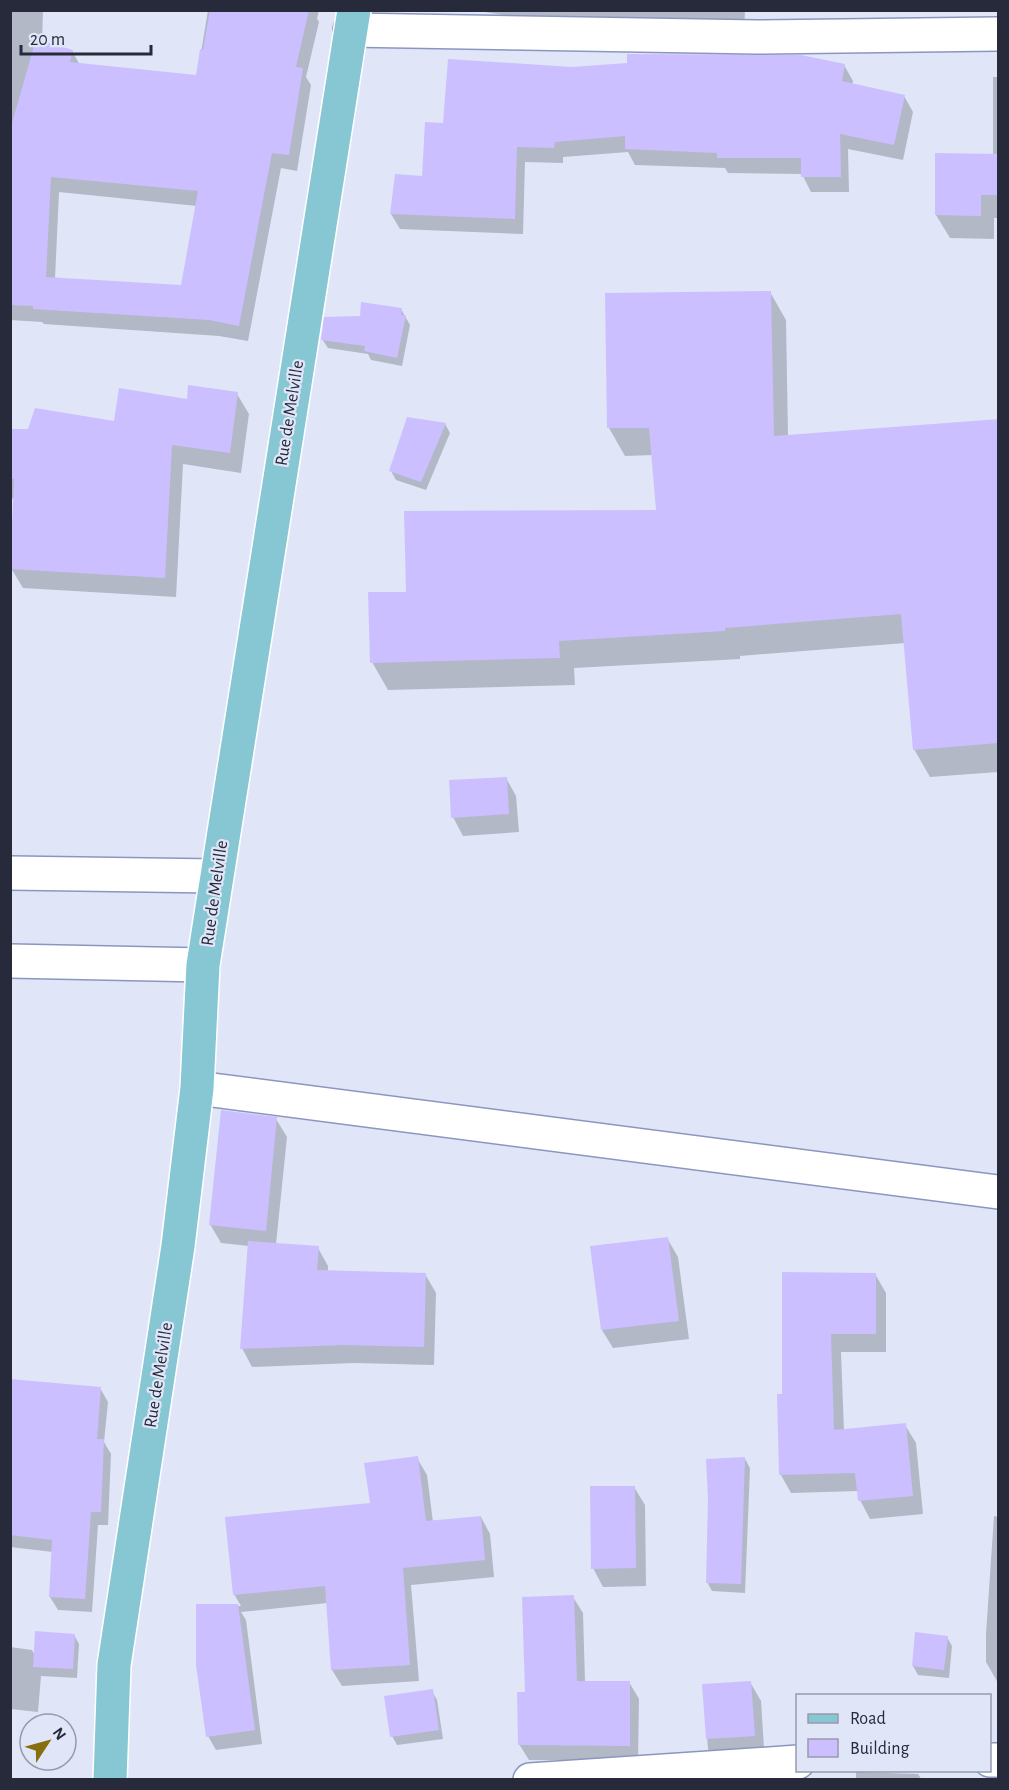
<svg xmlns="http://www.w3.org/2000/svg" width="1009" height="1790" viewBox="0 0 1009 1790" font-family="'Alegreya Sans',sans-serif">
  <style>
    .shadow { fill: #0003; fill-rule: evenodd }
    .building { fill: #ccbfff; fill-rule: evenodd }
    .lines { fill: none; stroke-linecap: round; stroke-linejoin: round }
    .minor-casing { stroke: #8b96c0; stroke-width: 36 }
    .major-casing { stroke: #fff; stroke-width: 36 }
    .minor { stroke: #fff; stroke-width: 33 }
    .major { stroke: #86c7d3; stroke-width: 33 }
    .labels { text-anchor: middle; stroke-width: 4.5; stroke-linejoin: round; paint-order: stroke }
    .street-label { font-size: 18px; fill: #262a3b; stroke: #e0e6f8 }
  </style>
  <rect width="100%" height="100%" fill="#e0e6f8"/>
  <path class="shadow" d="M 10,10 L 43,10 L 42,43 L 72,51 L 80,65 L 197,77 L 208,10 L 319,10 L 317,19 L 319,22 L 306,77 L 311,85 L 297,171 L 281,168 L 248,341 L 219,336 L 44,324 L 42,322 L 10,320 ZM 59,192 L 197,206 L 182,287 L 55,279 Z
    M 472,10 L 745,10 L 744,30 L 585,28 Z
    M 844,65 L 853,81 L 852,85 L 904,96 L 913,112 L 903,160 L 848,149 L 849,192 L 811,192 L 802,174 L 728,173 L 725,168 L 635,165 L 628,152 L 563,157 L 563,163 L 525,162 L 523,234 L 400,229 L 391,214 L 423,178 L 444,125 L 647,74 Z
    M 993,77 L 998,77 L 998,218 L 994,218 L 994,239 L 950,238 L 936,215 L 993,156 Z
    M 770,292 L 786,320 L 788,437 L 998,421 L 998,772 L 930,777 L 914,749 L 905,643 L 740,656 L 740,659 L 574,668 L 575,685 L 388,690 L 372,662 L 407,593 L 658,511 L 653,455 L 625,456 L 609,428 Z
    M 401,309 L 410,325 L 402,366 L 371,360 L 368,354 L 328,348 L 322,339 L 361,317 Z
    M 237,394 L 249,414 L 241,473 L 183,464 L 176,597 L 23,588 L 11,568 L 15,499 L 10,498 L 10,430 L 29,431 L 115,423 L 188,400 Z
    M 445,424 L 450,433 L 426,490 L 396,480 L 391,471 Z
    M 506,778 L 516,796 L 519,832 L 463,836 L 453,817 Z
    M 276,1119 L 287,1137 L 276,1244 L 318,1248 L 328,1266 L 328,1272 L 425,1274 L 436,1293 L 434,1365 L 354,1363 L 252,1367 L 242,1348 L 249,1246 L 221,1243 L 210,1224 Z
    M 667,1238 L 678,1257 L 689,1339 L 613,1348 L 602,1330 Z
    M 875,1274 L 886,1293 L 886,1352 L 841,1352 L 844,1431 L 905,1425 L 916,1443 L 923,1514 L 870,1519 L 860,1500 L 859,1491 L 791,1493 L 781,1475 L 779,1396 L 784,1396 Z
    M 10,1380 L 100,1388 L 108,1402 L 104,1442 L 111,1454 L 108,1525 L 98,1525 L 92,1612 L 58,1610 L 50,1597 L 53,1552 L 10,1547 Z
    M 417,1458 L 427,1475 L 433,1522 L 481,1517 L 490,1534 L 494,1577 L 411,1585 L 419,1681 L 342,1686 L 332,1670 L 327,1603 L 241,1612 L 246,1620 L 262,1744 L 216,1750 L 208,1736 L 198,1605 L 241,1606 L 234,1594 L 371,1505 Z
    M 745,1459 L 750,1468 L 745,1593 L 712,1591 L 707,1582 Z
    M 634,1487 L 645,1505 L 646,1586 L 603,1587 L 593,1568 Z
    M 994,1516 L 998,1517 L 998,1683 L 986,1662 L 986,1634 Z
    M 573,1597 L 583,1613 L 585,1682 L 629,1682 L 639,1699 L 638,1761 L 529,1760 L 519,1744 L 527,1693 Z
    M 74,1635 L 79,1644 L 77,1678 L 41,1676 L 38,1712 L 10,1709 L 10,1647 L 32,1650 L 35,1656 Z
    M 947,1637 L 952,1646 L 949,1678 L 918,1675 L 913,1666 Z
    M 750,1682 L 761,1701 L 765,1764 L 718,1767 L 708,1749 L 703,1686 Z
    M 432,1691 L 437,1700 L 443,1739 L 397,1745 L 392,1736 Z
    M 856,1772 L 918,1774 L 922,1780 L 856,1780 Z"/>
  <path class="building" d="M 210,10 L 309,10 L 296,67 L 303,68 L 289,155 L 272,153 L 239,326 L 209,320 L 33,309 L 33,306 L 10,305 L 10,130 L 36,39 L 73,50 L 70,62 L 196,75 L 200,49 L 203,50 ZM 51,177 L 198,191 L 181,285 L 46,277 Z
    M 627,54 L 801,55 L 845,64 L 842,81 L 905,95 L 894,145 L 840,134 L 841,177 L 801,177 L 801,158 L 717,158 L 717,153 L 625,149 L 625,136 L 555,142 L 554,148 L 517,147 L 515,219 L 390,214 L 395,174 L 422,176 L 425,122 L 443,123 L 448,59 L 572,67 L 627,63 Z
    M 935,153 L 999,154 L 999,195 L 981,195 L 981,216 L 935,215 Z
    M 771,291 L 774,436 L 999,419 L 999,743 L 913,750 L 901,614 L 725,628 L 725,631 L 559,641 L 560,658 L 370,663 L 368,592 L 406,592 L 404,511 L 656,510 L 649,428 L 607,428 L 605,293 Z
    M 361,302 L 402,308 L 401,315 L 406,315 L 397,358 L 364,351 L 365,346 L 321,340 L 324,317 L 360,316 Z
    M 188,385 L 238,392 L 230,453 L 172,445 L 165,578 L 10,569 L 14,479 L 10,479 L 10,429 L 28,429 L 35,408 L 114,421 L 119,388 L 187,399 Z
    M 407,417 L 446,423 L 421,482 L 389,471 Z
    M 507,777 L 509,814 L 451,818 L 449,780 Z
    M 221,1110 L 277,1117 L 266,1231 L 209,1225 Z
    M 668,1237 L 679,1321 L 601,1330 L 590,1246 Z
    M 248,1241 L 319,1246 L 317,1270 L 426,1273 L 424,1347 L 342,1345 L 240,1349 Z
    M 782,1272 L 876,1273 L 876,1334 L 831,1334 L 834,1430 L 906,1423 L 913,1496 L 858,1501 L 855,1473 L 779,1475 L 777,1394 L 782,1394 Z
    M 10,1379 L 101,1387 L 97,1439 L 104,1439 L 101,1512 L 91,1512 L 85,1599 L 49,1597 L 52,1540 L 10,1535 Z
    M 418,1456 L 426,1521 L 481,1516 L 485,1560 L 403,1568 L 410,1665 L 331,1670 L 325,1586 L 233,1595 L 225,1517 L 370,1503 L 364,1463 Z
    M 745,1457 L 741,1584 L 706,1583 L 708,1499 L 706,1459 Z
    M 590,1486 L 635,1486 L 636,1568 L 591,1569 Z
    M 574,1595 L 577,1681 L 630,1681 L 630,1746 L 518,1745 L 517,1692 L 525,1692 L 522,1597 Z
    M 196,1604 L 238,1604 L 255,1730 L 206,1737 L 196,1665 Z
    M 35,1631 L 75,1634 L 73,1669 L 33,1667 Z
    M 915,1632 L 948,1636 L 944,1670 L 912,1666 Z
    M 751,1681 L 755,1736 L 706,1739 L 702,1684 Z
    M 433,1689 L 439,1730 L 390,1737 L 384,1696 Z"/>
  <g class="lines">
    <g class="minor-casing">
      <path id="minor" d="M 350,30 L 757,37 L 998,34
        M 10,873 L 216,876
        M 10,961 L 203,965
        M 197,1088 L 998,1192
        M 990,1760 L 998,1760
        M 530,1780 L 798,1762"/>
    </g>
    <g class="major-casing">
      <path id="major" d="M 110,1780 L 114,1665 L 178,1246 L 197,1088 L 203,965 L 354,10"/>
    </g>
    <use href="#minor" class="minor"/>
    <use href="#major" class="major"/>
  </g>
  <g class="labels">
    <g class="street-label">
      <text transform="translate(289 413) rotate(-81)" y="6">Rue de Melville</text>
      <text transform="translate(214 893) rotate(-82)" y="6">Rue de Melville</text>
      <text transform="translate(158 1375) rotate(-81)" y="6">Rue de Melville</text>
    </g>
  </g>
  <rect width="1009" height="1790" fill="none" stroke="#262a3b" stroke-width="24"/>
  <rect x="796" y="1694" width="195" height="78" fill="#e0e6f8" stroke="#969bac" stroke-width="1.5"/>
  <rect x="808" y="1714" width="30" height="9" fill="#86c7d3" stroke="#969bac" stroke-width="1.5"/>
  <text x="850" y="1724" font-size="18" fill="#262a3b">Road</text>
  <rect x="808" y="1739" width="30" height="18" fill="#ccbfff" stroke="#969bac" stroke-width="1.5"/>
  <text x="850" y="1754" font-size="18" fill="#262a3b">Building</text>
  <g transform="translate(48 1742) rotate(54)"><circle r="28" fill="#e0e6f8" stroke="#969bac" stroke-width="1.5"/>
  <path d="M0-4.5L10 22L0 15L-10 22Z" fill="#876f0f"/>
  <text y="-9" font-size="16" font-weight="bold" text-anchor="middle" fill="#262a3b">N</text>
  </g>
  <path d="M21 45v9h130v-9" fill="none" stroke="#262a3b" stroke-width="3"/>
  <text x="30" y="45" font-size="18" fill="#262a3b" stroke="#e0e6f8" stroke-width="4.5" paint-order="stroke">20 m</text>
</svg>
